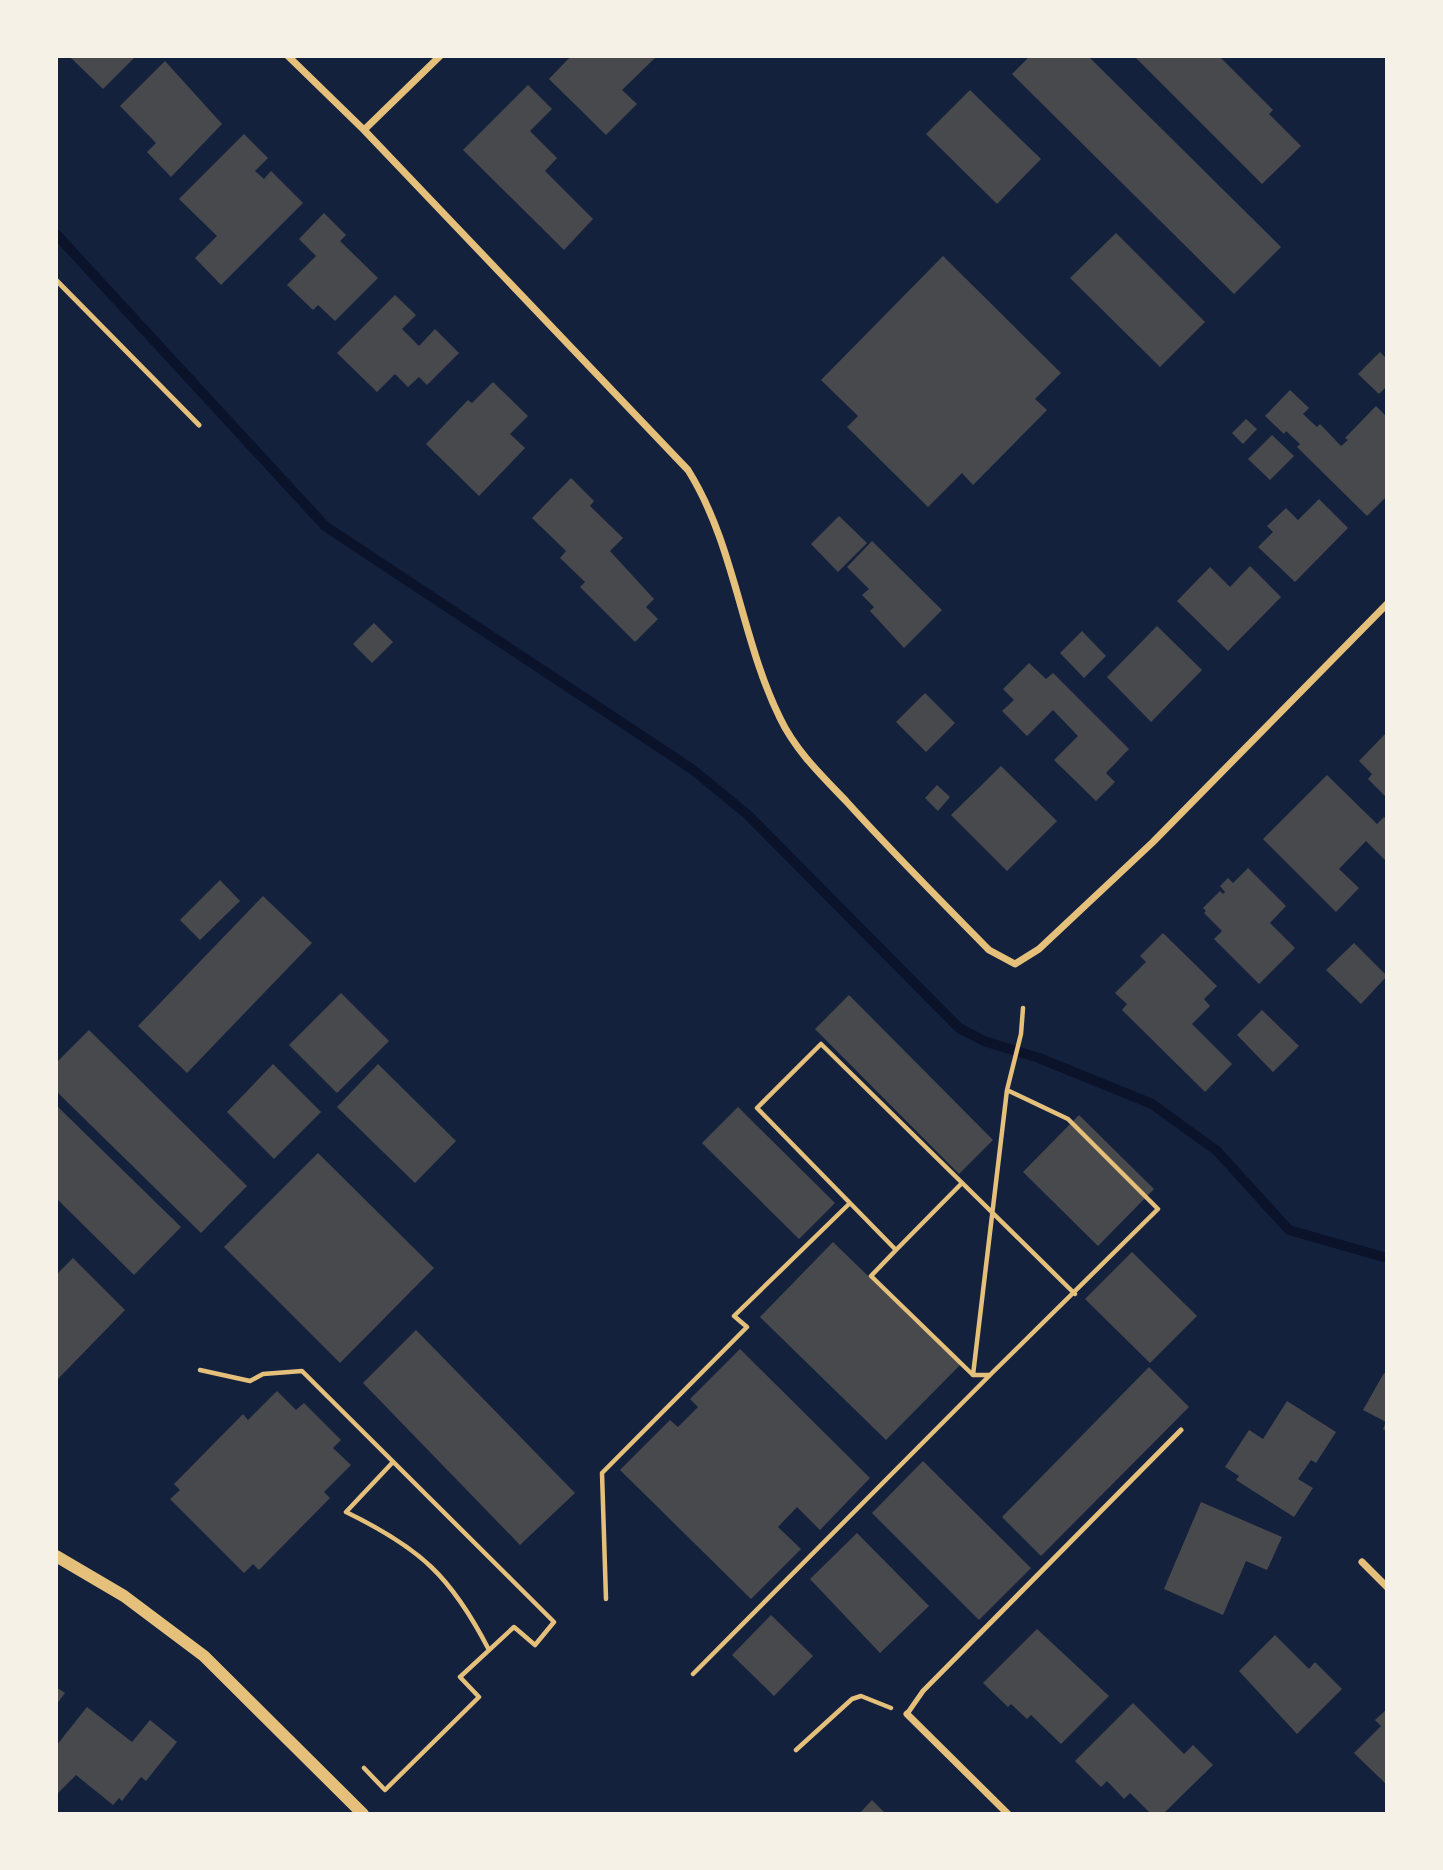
<svg xmlns="http://www.w3.org/2000/svg" width="1443" height="1870" viewBox="0 0 1443 1870" font-family="'Source Sans 3',sans-serif">
  <style>
    .lines { fill: none; stroke-linecap: round; stroke-linejoin: round }
    .stream { stroke: #0b132b; stroke-width: 10 }
    .building { fill: #48494c }
    .path { stroke: #e5c07b; stroke-width: 4.5 }
    .service { stroke: #e5c07b; stroke-width: 5 }
    .minor { stroke: #e5c07b; stroke-width: 7 }
    .tertiary { stroke: #e5c07b; stroke-width: 12 }
  </style>
  <rect width="100%" height="100%" fill="#14213d"/>
  <g class="lines">
    <path class="stream" d="M 56,234 L 325,526 L 692,769 L 748,815 L 959,1028 L 984,1041 L 1039,1058 L 1152,1104 L 1217,1151 L 1289,1230 L 1387,1258"/>
  </g>
  <path class="building" d="M 69,56 L 136,56 L 103,89 Z
    M 571,56 L 657,56 L 622,90 L 637,104 L 606,135 L 549,79 Z
    M 1030,56 L 1088,56 L 1281,247 L 1234,294 L 1012,74 Z
    M 1134,56 L 1219,56 L 1273,110 L 1269,114 L 1301,146 L 1262,184 Z
    M 165,61 L 222,124 L 171,177 L 147,152 L 156,143 L 120,106 Z
    M 528,85 L 552,109 L 530,131 L 557,158 L 545,171 L 593,219 L 564,250 L 463,150 Z
    M 970,90 L 1041,159 L 997,204 L 926,134 Z
    M 244,134 L 268,158 L 255,171 L 264,179 L 271,171 L 303,203 L 221,285 L 195,258 L 217,236 L 179,199 Z
    M 324,213 L 346,235 L 340,241 L 378,278 L 335,321 L 318,305 L 313,310 L 287,285 L 316,256 L 299,239 Z
    M 1116,233 L 1205,322 L 1160,367 L 1070,278 Z
    M 943,256 L 1061,373 L 1035,399 L 1047,410 L 973,485 L 962,473 L 928,507 L 847,427 L 858,416 L 821,380 Z
    M 395,295 L 416,315 L 402,329 L 419,346 L 435,329 L 459,353 L 427,385 L 419,377 L 408,387 L 395,374 L 377,392 L 337,353 Z
    M 1380,352 L 1387,359 L 1387,386 L 1379,394 L 1358,374 Z
    M 493,382 L 528,416 L 510,434 L 525,448 L 479,496 L 426,444 L 468,400 L 472,403 Z
    M 1290,390 L 1309,408 L 1303,414 L 1317,427 L 1320,424 L 1341,446 L 1348,440 L 1345,438 L 1376,406 L 1387,417 L 1387,496 L 1367,516 L 1297,447 L 1300,444 L 1286,431 L 1284,434 L 1265,416 Z
    M 1246,419 L 1257,429 L 1243,444 L 1232,433 Z
    M 1272,435 L 1294,456 L 1270,480 L 1248,459 Z
    M 571,478 L 594,501 L 590,506 L 623,538 L 610,551 L 654,599 L 646,607 L 658,619 L 635,642 L 580,587 L 585,582 L 560,558 L 566,551 L 532,518 Z
    M 1319,499 L 1348,528 L 1295,582 L 1258,547 L 1273,532 L 1267,526 L 1286,508 L 1298,520 Z
    M 839,516 L 867,543 L 838,572 L 811,544 Z
    M 872,541 L 942,610 L 904,648 L 870,611 L 874,607 L 862,595 L 869,589 L 847,567 Z
    M 1250,566 L 1281,597 L 1228,651 L 1177,601 L 1210,567 L 1230,587 Z
    M 374,623 L 393,642 L 372,663 L 353,644 Z
    M 1157,626 L 1202,670 L 1151,722 L 1107,677 Z
    M 1082,631 L 1106,656 L 1084,678 L 1060,653 Z
    M 1029,663 L 1046,679 L 1053,673 L 1129,749 L 1106,773 L 1115,782 L 1096,801 L 1054,760 L 1078,736 L 1053,710 L 1027,736 L 1002,711 L 1014,700 L 1003,689 Z
    M 925,693 L 955,723 L 926,752 L 896,722 Z
    M 1387,732 L 1387,798 L 1368,779 L 1372,774 L 1359,761 Z
    M 1001,766 L 1057,821 L 1007,871 L 951,815 Z
    M 1327,775 L 1377,824 L 1384,817 L 1387,820 L 1387,862 L 1366,841 L 1339,869 L 1359,888 L 1336,912 L 1263,839 Z
    M 937,785 L 950,797 L 938,811 L 925,798 Z
    M 1248,868 L 1286,906 L 1270,923 L 1295,948 L 1259,984 L 1214,939 L 1222,931 L 1204,913 L 1206,911 L 1203,908 L 1220,891 L 1223,894 L 1225,892 L 1220,886 L 1228,878 L 1233,883 Z
    M 220,880 L 240,901 L 200,940 L 180,920 Z
    M 263,896 L 312,943 L 187,1073 L 138,1026 Z
    M 1163,933 L 1217,986 L 1204,999 L 1210,1006 L 1192,1024 L 1232,1064 L 1205,1092 L 1122,1010 L 1127,1004 L 1115,993 L 1146,962 L 1140,956 Z
    M 1354,943 L 1387,976 L 1361,1004 L 1326,970 Z
    M 341,993 L 389,1041 L 337,1093 L 289,1045 Z
    M 849,995 L 993,1140 L 959,1174 L 815,1029 Z
    M 1262,1010 L 1299,1046 L 1273,1072 L 1237,1035 Z
    M 89,1030 L 247,1186 L 201,1233 L 56,1091 L 56,1063 Z
    M 273,1064 L 321,1112 L 274,1159 L 227,1112 Z
    M 378,1064 L 456,1141 L 415,1183 L 337,1107 Z
    M 56,1105 L 181,1227 L 134,1275 L 56,1198 Z
    M 738,1107 L 835,1203 L 799,1239 L 702,1143 Z
    M 1079,1115 L 1154,1189 L 1098,1246 L 1023,1172 Z
    M 318,1153 L 434,1268 L 340,1363 L 224,1247 Z
    M 833,1242 L 960,1365 L 886,1440 L 760,1317 Z
    M 1132,1252 L 1197,1316 L 1150,1363 L 1085,1299 Z
    M 73,1258 L 125,1310 L 56,1381 L 56,1275 Z
    M 416,1330 L 575,1493 L 520,1545 L 363,1383 Z
    M 740,1349 L 870,1478 L 820,1530 L 797,1507 L 778,1527 L 801,1549 L 751,1599 L 620,1470 L 670,1420 L 678,1427 L 698,1407 L 690,1399 Z
    M 1149,1367 L 1189,1407 L 1041,1556 L 1002,1517 Z
    M 1384,1373 L 1387,1375 L 1387,1432 L 1383,1429 L 1386,1422 L 1363,1410 Z
    M 277,1391 L 296,1410 L 304,1403 L 341,1440 L 333,1448 L 351,1465 L 324,1492 L 330,1498 L 259,1570 L 253,1564 L 244,1573 L 170,1499 L 180,1490 L 174,1484 L 243,1414 L 248,1420 Z
    M 1287,1401 L 1336,1432 L 1316,1463 L 1311,1460 L 1298,1479 L 1313,1488 L 1294,1517 L 1236,1480 L 1239,1476 L 1225,1467 L 1249,1430 L 1263,1439 Z
    M 923,1461 L 1031,1568 L 979,1620 L 872,1513 Z
    M 1201,1502 L 1282,1537 L 1267,1570 L 1246,1561 L 1223,1615 L 1164,1589 Z
    M 857,1533 L 929,1606 L 880,1653 L 810,1579 Z
    M 771,1615 L 813,1656 L 774,1696 L 732,1655 Z
    M 1037,1629 L 1109,1696 L 1061,1744 L 1031,1715 L 1027,1719 L 1011,1704 L 1008,1707 L 983,1683 Z
    M 1275,1635 L 1309,1669 L 1315,1662 L 1342,1689 L 1297,1734 L 1239,1671 Z
    M 56,1687 L 65,1693 L 56,1705 Z
    M 1133,1703 L 1184,1754 L 1193,1745 L 1213,1765 L 1163,1814 L 1151,1814 L 1130,1793 L 1124,1799 L 1107,1781 L 1101,1787 L 1075,1761 Z
    M 87,1707 L 132,1742 L 150,1720 L 177,1742 L 146,1781 L 141,1777 L 122,1801 L 119,1798 L 113,1805 L 76,1775 L 56,1795 L 56,1746 Z
    M 1387,1709 L 1387,1785 L 1354,1753 L 1381,1726 L 1375,1720 Z
    M 872,1800 L 886,1814 L 859,1814 Z"/>
  <g class="lines">
    <path class="path" d="M 896,1250 L 962,1183
      M 200,1370 L 250,1381 L 263,1374 L 302,1371 L 554,1622 L 535,1645 L 514,1627 L 460,1677 L 479,1697 L 385,1790 L 364,1768
      M 973,1375 L 871,1276 L 896,1250 L 757,1108 L 821,1044 L 1075,1294
      M 990,1375 L 1158,1209 L 1068,1119 L 1007,1090
      M 393,1462 L 346,1512 C 420,1548 451,1576 489,1650
      M 606,1599 L 602,1473 L 747,1327 L 734,1316 L 850,1203
      M 693,1674 L 990,1375 L 973,1375 L 1007,1090 L 1021,1034 L 1023,1008
      M 796,1750 L 852,1699 L 861,1696 L 891,1708"/>
    <path class="service" d="M 56,280 L 199,425
      M 907,1714 L 923,1691 L 1181,1430"/>
    <path class="minor" d="M 288,56 L 364,130 L 688,470 C 735,545 741,639 780,718 C 795,750 822,776 846,801 C 892,852 941,901 989,950 L 1015,964 L 1039,949 L 1153,842 L 1387,604
      M 364,130 L 440,56
      M 1362,1562 L 1387,1587
      M 907,1714 L 1008,1814"/>
    <path class="tertiary" d="M 56,1556 L 124,1596 L 204,1656 L 363,1814"/>
  </g>
  <rect width="1443" height="1870" fill="none" stroke="#f6f1e7" stroke-width="116"/>
</svg>
